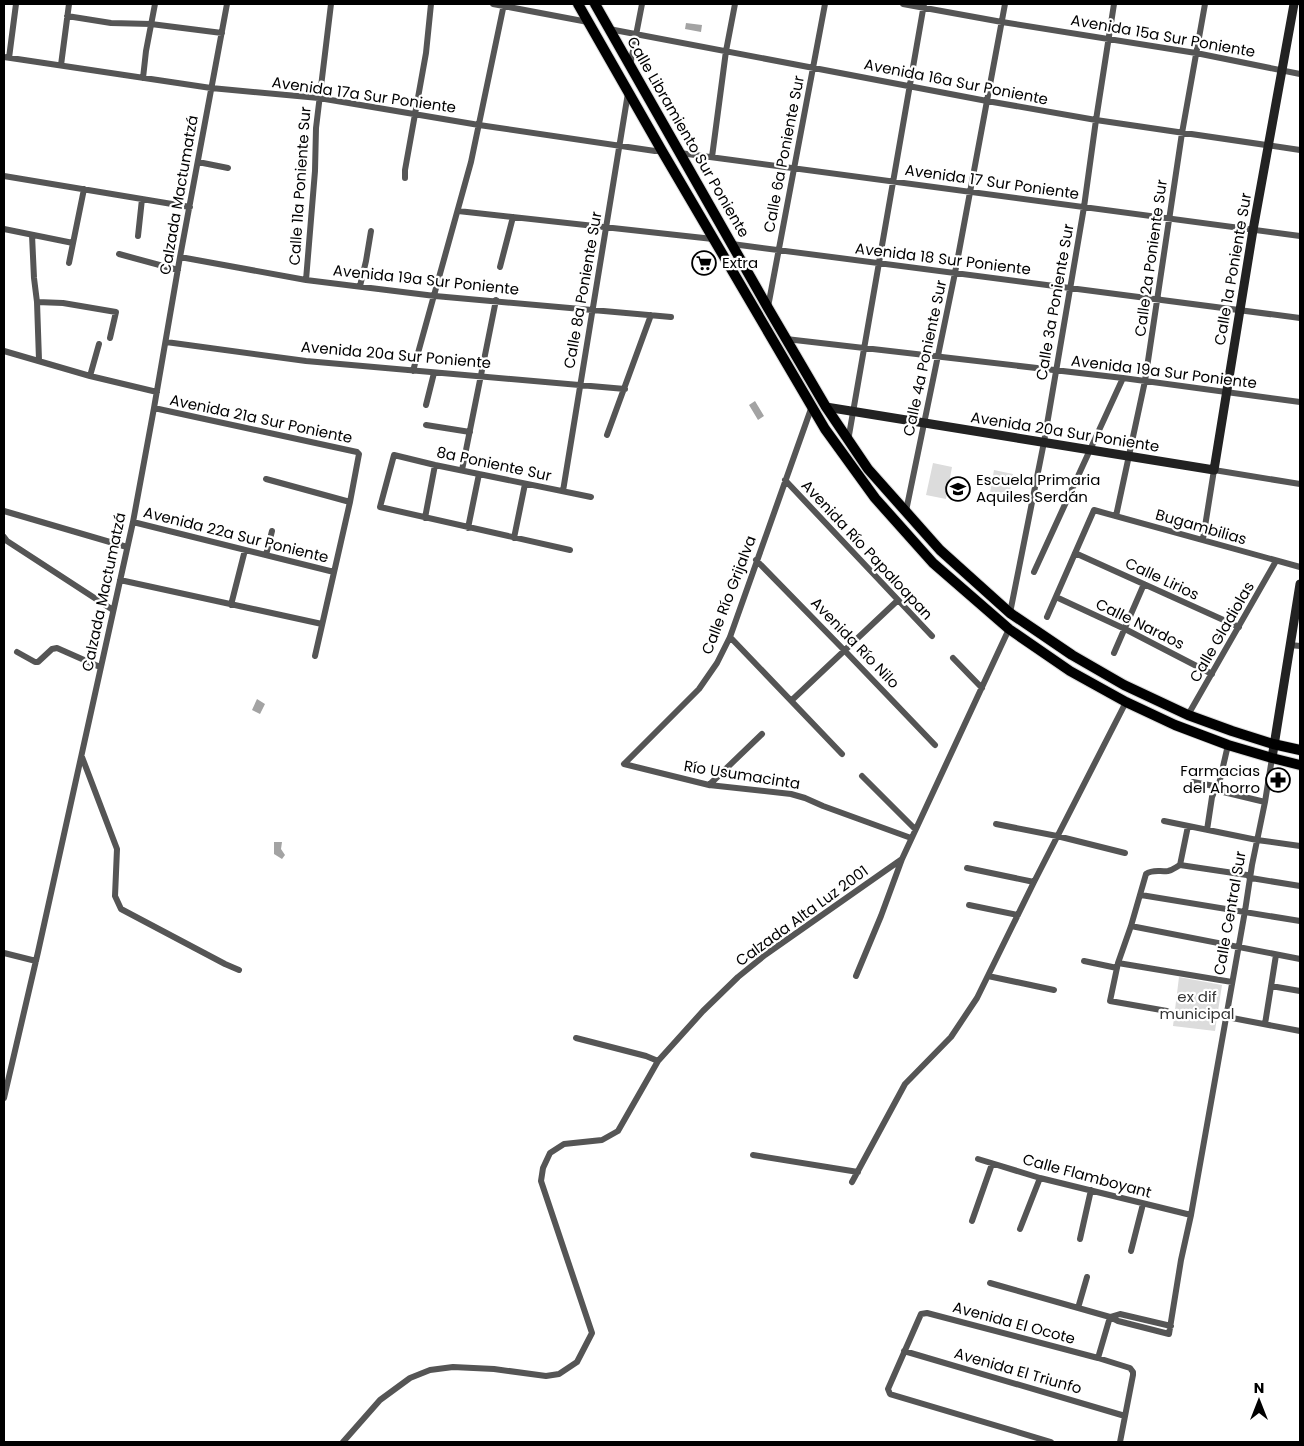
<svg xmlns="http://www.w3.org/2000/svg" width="1304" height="1446" viewBox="0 0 1304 1446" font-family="Poppins,sans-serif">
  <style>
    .green { fill: #dcdcdc }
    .water { fill: #a3a3a3 }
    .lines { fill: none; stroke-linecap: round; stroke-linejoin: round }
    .primary-casing { stroke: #dbdbdb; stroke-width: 12 }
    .street { stroke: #555; stroke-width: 6 }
    .secondary { stroke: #222; stroke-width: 9 }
    .primary { stroke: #000; stroke-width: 10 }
    .labels { text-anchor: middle; stroke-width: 4.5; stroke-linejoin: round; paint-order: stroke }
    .street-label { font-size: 15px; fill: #000; stroke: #fff }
    .poi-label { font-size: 15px; fill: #000; stroke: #fff; text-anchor: start }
    .park-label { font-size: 15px; fill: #333; stroke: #fff }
  </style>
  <rect width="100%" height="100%" fill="#fff"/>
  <path class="green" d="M 933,463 L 952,467 L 946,499 L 926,495 Z
    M 994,470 L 1013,474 L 1008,502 L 989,498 Z
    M 1179,977 L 1222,985 L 1215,1031 L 1173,1026 Z"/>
  <path class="water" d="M 686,23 L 702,25 L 701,32 L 685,29 Z
    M 755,401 L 764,416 L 758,420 L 749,405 Z
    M 257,699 L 265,704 L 260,714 L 252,710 Z
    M 274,842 L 282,842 L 281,849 L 285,855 L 282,859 L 274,854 Z"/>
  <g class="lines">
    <g class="primary-casing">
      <path id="primary" d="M 578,4 L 662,151 L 825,429 L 875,498 L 933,563 L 1009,629 L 1070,671 L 1126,702 L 1175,725 L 1228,745 L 1272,758 L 1300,765
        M 595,4 L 768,308 L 826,407 L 868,469 L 940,550 L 1010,613 L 1072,655 L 1124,685 L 1188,715 L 1232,731 L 1273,744 L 1300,750"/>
    </g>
    <path class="street" d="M 493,4 L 588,22
      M 903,4 L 1002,22 L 1196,53 L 1300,74
      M 67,16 L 111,23 L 151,24 L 222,33
      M 609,29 L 987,101 L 1096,120 L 1300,150
      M 4,57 L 211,88 L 319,98 L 479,125 L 655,151 L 662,151
      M 9,58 L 16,4
      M 61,65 L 69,4
      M 630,66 L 642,4
      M 143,78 L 146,51 L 155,4
      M 680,153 L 1300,236
      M 712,157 L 726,51 L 735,4
      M 198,162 L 228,168
      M 4,176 L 190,207
      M 405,178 L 405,170 L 426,53 L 431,4
      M 458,211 L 713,239
      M 4,229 L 73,243
      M 32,235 L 34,278 L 37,302 L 39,360
      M 138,236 L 142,199
      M 732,244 L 1300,318
      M 119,254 L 178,270
      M 180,257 L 306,280 L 435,296 L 671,317
      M 69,263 L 84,189
      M 500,267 L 513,217
      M 306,280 L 315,171 L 316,128 L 331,4
      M 360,286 L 366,261 L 371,231
      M 37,302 L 63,303 L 116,312 L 110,338
      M 768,307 L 825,4
      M 786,339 L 1123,378 L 1300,402
      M 166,342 L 306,361 L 625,389
      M 4,351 L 90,376 L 157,392
      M 413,371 L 471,162 L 504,4
      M 90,376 L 99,344
      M 426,405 L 434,373
      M 154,408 L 357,452 L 359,454 L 350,502 L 315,656
      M 426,425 L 470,432
      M 607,435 L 651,315
      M 848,441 L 924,4
      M 462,470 L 496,300
      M 266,479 L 350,502
      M 785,480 L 932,636
      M 563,491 L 628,93
      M 4,511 L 127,547
      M 906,511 L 955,273 L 1005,4
      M 1116,516 L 1145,381 L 1182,133 L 1205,4
      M 425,518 L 435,465
      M 133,522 L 334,572
      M 468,528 L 479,474
      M 4,537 L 7,541 L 113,610
      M 514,538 L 525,484
      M 1203,539 L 1214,470 L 1300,484
      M 570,550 L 380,507 L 394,455 L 435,465 L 591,497
      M 1075,553 L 1239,627
      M 266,555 L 272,531
      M 756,560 L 845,651 L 935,745
      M 1034,572 L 1123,378
      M 120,580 L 322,624
      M 1056,597 L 1125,629 L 1212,674
      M 231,605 L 245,550
      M 1010,613 L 1044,442 L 1084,207 L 1096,120 L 1114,4
      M 1047,617 L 1094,510 L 1300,567
      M 730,637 L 842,754
      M 1290,645 L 1300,646
      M 17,652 L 35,662 L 38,662 L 52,649 L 57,648 L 100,667
      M 1114,653 L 1144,584
      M 953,658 L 982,688
      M 792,700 L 897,601
      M 1188,715 L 1276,561
      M 82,757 L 117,849 L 115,896 L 121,909 L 225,964 L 239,970
      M 624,764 L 699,689 L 717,663 L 730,637 L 812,406
      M 624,764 L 709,785 L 791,794 L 805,798 L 823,806 L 911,838
      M 862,776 L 915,829
      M 1193,782 L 1214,786 L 1215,790 L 1265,802
      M 709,785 L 762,734
      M 1164,821 L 1257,840 L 1300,846
      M 996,824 L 1057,836 L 1125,853
      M 1207,830 L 1212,797 L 1215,790 L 1219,784 L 1228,745
      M 1180,865 L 1247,875 L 1251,878 L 1300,886
      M 1180,865 L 1188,826
      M 967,868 L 1034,882
      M 1141,895 L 1300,921
      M 969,905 L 1018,915
      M 1131,926 L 1300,959
      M 4,953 L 36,961
      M 1084,961 L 1117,968
      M 1118,963 L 1232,982
      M 856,976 L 881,916 L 902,859
      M 988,976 L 1054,990
      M 1271,986 L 1300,991
      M 1167,1011 L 1110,1001 L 1118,963 L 1131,926 L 1146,874 C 1153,869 1160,872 1168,871 C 1173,870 1176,867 1180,865
      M 1227,1017 L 1300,1031
      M 1265,1024 L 1276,955
      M 576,1038 L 646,1056 L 658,1061
      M 4,1098 L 38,952 L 133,522 L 154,408 L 180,257 L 227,4
      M 753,1155 L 858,1172
      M 978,1159 L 1040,1178 L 1191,1215
      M 852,1182 L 905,1084 L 951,1037 L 977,998 L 1034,882 L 1126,702
      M 972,1221 L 992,1164
      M 1020,1229 L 1040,1178
      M 1080,1239 L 1091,1190
      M 1131,1251 L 1143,1204
      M 990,1283 L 1110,1317 L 1118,1321 L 1169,1334 L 1181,1260 L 1191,1215 L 1245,911 L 1252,865 L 1265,802 L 1272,758
      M 1078,1308 L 1087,1277
      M 1110,1317 L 1120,1314 L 1171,1326
      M 904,1351 L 1125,1416
      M 1098,1358 L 1110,1317
      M 343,1442 L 380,1400 L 410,1378 L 430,1370 L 453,1367 L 494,1369 L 546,1376 L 559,1374 L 577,1362 L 592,1333 L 541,1181 L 543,1168 L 550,1153 L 564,1144 L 602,1140 L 618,1131 L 658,1061 L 703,1011 L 738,977 L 765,955 L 902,859 L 1009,629
      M 1051,1442 L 890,1394 L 888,1389 L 921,1314 L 927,1313 L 1098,1358 L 1130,1368 L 1133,1372 L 1133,1375 L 1120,1442"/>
    <path class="secondary" d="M 826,407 L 1214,470 L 1253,230 L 1294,4
      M 1272,758 L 1300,584"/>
    <use href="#primary" class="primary"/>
  </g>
  <defs>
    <g id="supermarket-ring" transform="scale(1.25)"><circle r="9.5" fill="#fff" stroke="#000" stroke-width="1.5"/><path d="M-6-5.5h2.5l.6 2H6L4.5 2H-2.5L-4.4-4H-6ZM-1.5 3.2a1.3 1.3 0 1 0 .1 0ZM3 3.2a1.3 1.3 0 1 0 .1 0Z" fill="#000"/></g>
    <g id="school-ring" transform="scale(1.25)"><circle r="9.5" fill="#fff" stroke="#000" stroke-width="1.5"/><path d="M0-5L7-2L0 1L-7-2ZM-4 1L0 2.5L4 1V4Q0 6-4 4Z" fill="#000"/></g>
    <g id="pharmacy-ring" transform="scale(1.25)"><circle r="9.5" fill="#fff" stroke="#000" stroke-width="1.5"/><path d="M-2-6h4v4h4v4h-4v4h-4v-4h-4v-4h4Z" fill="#000"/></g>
  </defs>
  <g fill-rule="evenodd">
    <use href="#supermarket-ring" x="704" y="263"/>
    <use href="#school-ring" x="958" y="489"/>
    <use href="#pharmacy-ring" x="1278" y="780"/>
  </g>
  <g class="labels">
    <g class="street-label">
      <text transform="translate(1163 36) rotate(10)" y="5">Avenida 15a Sur Poniente</text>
      <text transform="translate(956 82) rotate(11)" y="5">Avenida 16a Sur Poniente</text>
      <text transform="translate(364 95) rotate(8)" y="5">Avenida 17a Sur Poniente</text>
      <text transform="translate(688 137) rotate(60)" y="5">Calle Libramiento Sur Poniente</text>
      <text transform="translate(784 154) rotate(-79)" y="5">Calle 6a Poniente Sur</text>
      <text transform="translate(992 182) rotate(8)" y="5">Avenida 17 Sur Poniente</text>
      <text transform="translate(300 186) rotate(-86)" y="5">Calle 11a Poniente Sur</text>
      <text transform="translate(179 195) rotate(-80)" y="5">Calzada Mactumatzá</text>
      <text transform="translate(1151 258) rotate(-82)" y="5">Calle 2a Poniente Sur</text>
      <text transform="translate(943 259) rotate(7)" y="5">Avenida 18 Sur Poniente</text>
      <text transform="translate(1233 269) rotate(-80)" y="5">Calle 1a Poniente Sur</text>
      <text transform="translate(426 280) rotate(6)" y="5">Avenida 19a Sur Poniente</text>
      <text transform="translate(583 290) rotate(-80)" y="5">Calle 8a Poniente Sur</text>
      <text transform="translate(1055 302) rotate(-80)" y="5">Calle 3a Poniente Sur</text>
      <text transform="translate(396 355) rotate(5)" y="5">Avenida 20a Sur Poniente</text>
      <text transform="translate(925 358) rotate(-78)" y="5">Calle 4a Poniente Sur</text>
      <text transform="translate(1164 372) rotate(7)" y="5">Avenida 19a Sur Poniente</text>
      <text transform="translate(261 419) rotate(12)" y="5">Avenida 21a Sur Poniente</text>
      <text transform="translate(1065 432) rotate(9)" y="5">Avenida 20a Sur Poniente</text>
      <text transform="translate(494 464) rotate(12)" y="5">8a Poniente Sur</text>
      <text transform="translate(1201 527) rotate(16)" y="5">Bugambilias</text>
      <text transform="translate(236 535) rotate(14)" y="5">Avenida 22a Sur Poniente</text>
      <text transform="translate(867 550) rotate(47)" y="5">Avenida Río Papaloapan</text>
      <text transform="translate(1162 579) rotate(25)" y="5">Calle Lirios</text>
      <text transform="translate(104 592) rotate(-78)" y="5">Calzada Mactumatzá</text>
      <text transform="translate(729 595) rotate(-69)" y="5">Calle Río Grijalva</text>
      <text transform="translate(1140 624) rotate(26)" y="5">Calle Nardos</text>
      <text transform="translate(1222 632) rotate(-60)" y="5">Calle Gladiolas</text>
      <text transform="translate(855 643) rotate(46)" y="5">Avenida Río Nilo</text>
      <text transform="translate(742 775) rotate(9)" y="5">Río Usumacinta</text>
      <text transform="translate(1230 913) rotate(-80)" y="5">Calle Central Sur</text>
      <text transform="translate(802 916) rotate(-36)" y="5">Calzada Alta Luz 2001</text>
      <text transform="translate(1087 1176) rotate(15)" y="5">Calle Flamboyant</text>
      <text transform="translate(1014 1323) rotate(15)" y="5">Avenida El Ocote</text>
      <text transform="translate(1018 1371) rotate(16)" y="5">Avenida El Triunfo</text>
    </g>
    <g class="poi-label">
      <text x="722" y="268">Extra</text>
      <text x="976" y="485">Escuela Primaria<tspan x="976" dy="17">Aquiles Serdán</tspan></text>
      <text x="1260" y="776" text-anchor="end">Farmacias<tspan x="1260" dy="17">del Ahorro</tspan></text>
    </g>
    <g class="park-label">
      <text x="1197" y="1002">ex dif<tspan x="1197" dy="17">municipal</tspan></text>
    </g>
  </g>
  <rect width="1304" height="1446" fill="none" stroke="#000000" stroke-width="10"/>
  <g transform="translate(1259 1401)" stroke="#ffffff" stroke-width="4" paint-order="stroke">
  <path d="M0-4L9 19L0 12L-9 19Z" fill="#000000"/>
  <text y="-8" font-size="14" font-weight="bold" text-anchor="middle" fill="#000000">N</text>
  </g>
</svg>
